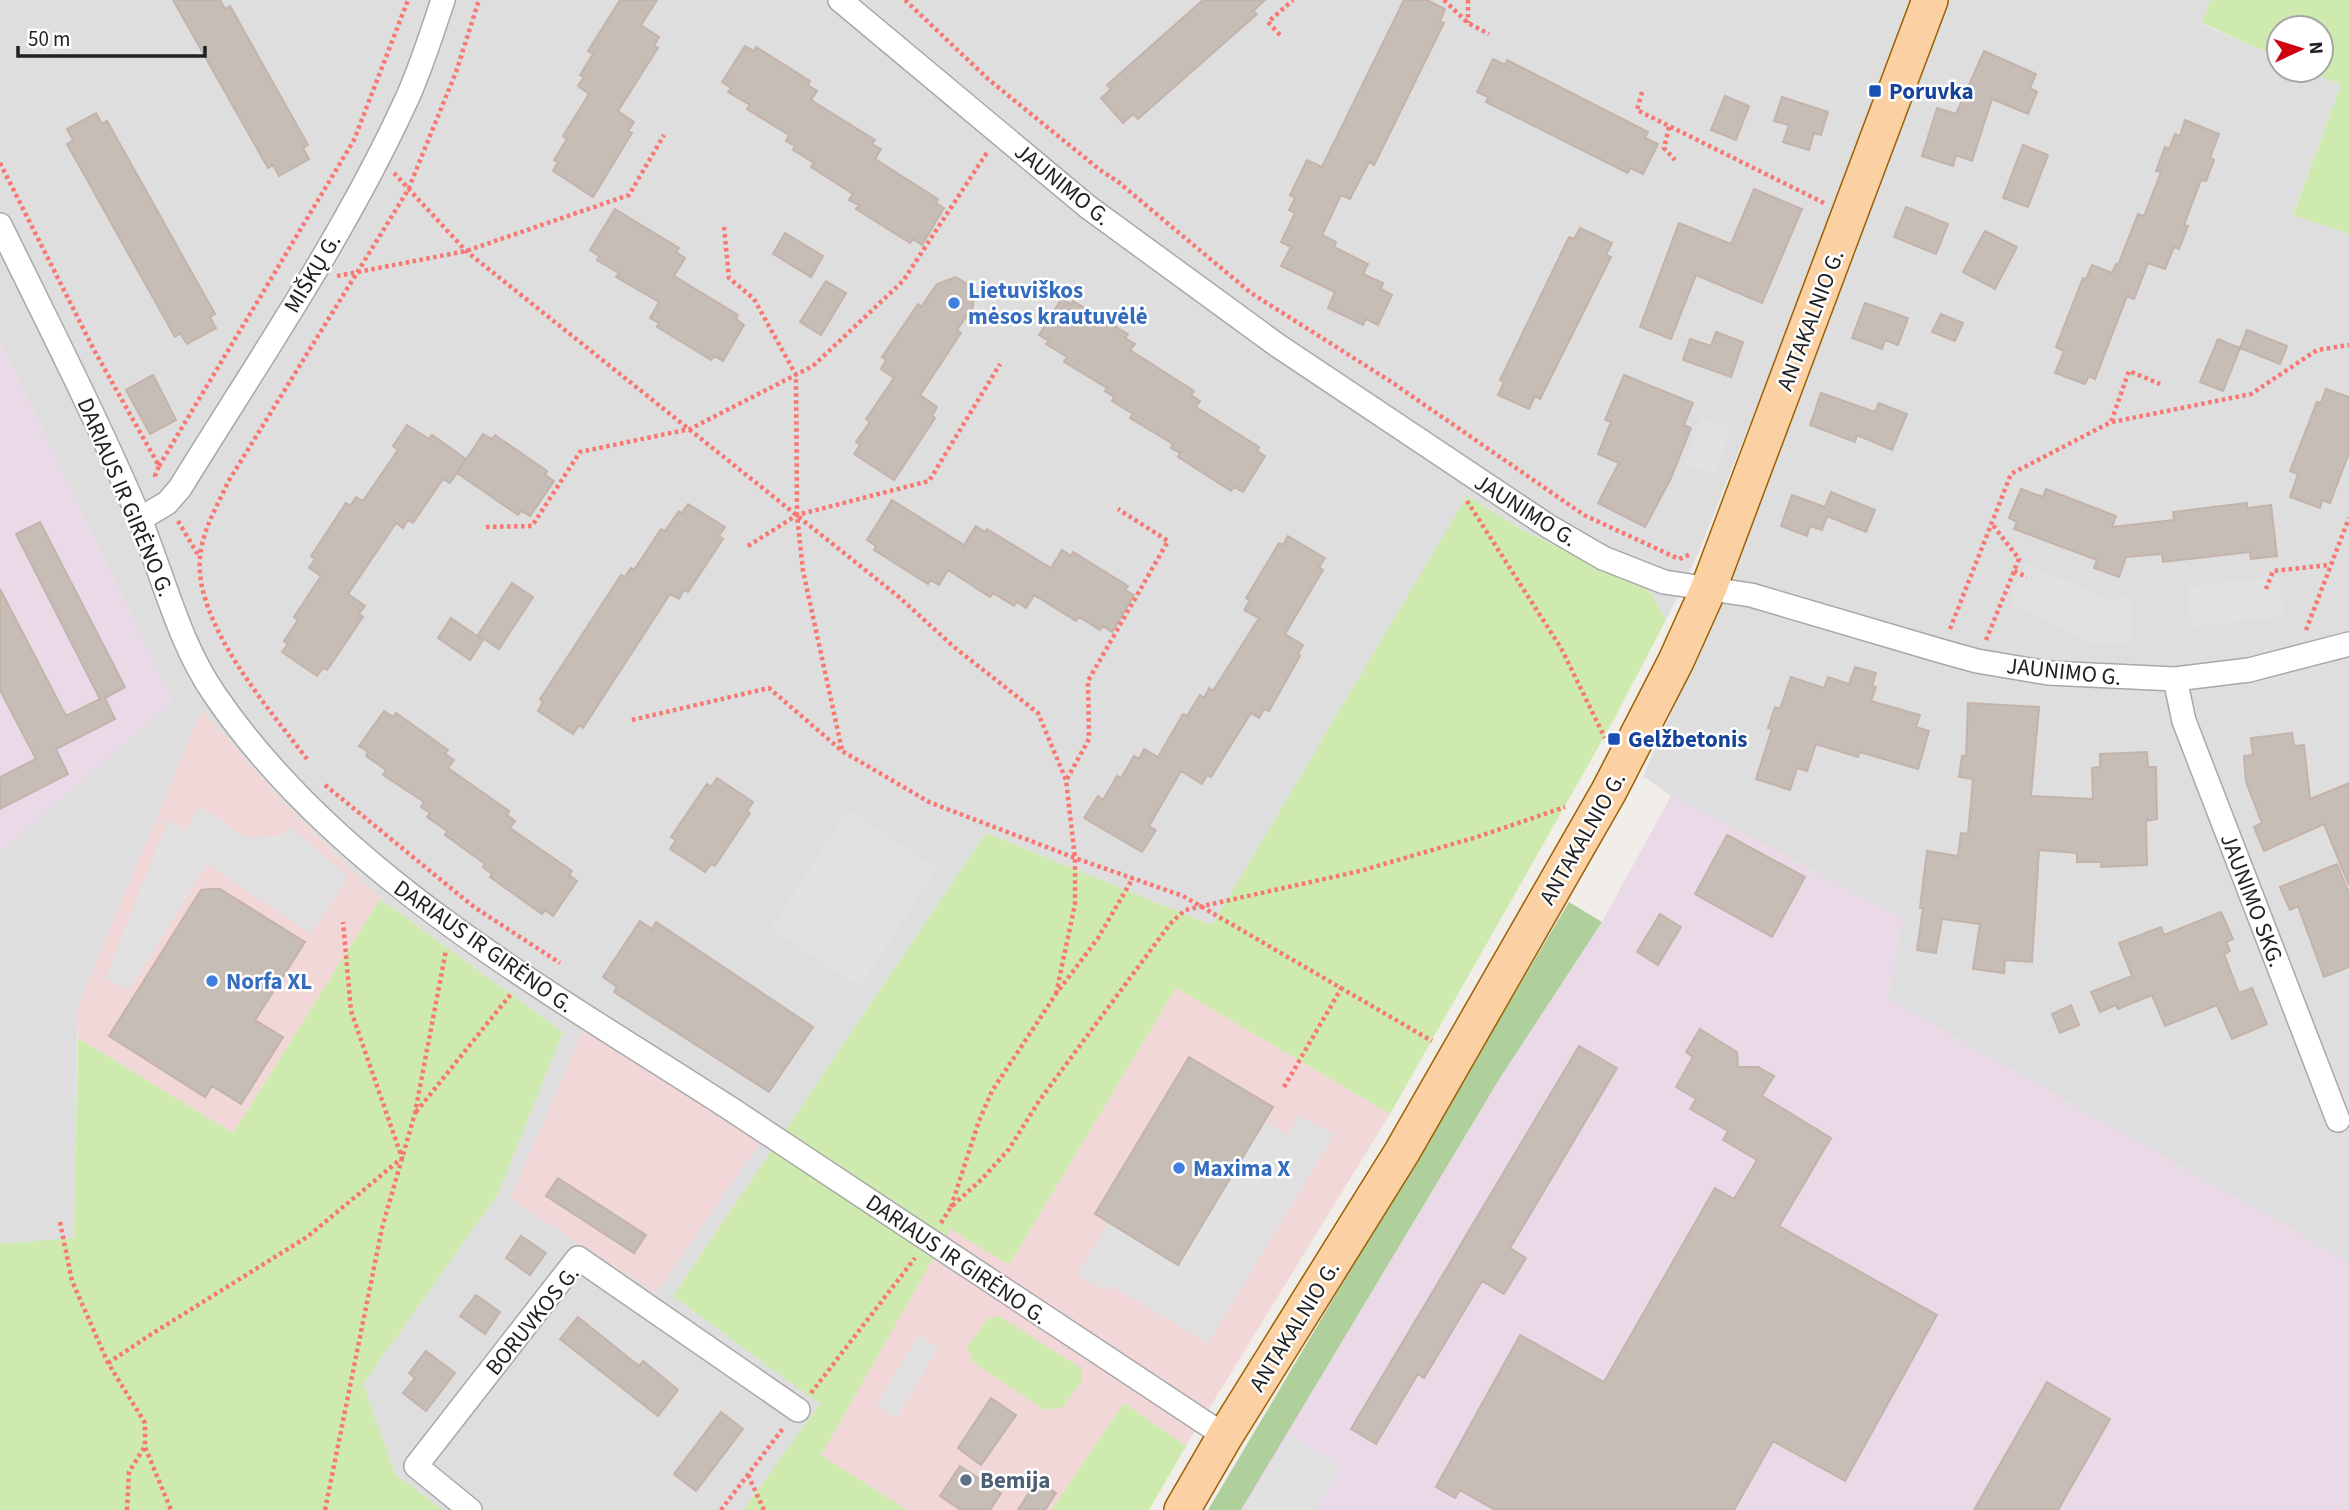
<svg xmlns="http://www.w3.org/2000/svg" width="2349" height="1510" viewBox="0 0 2349 1510" font-family="'Source Sans 3',sans-serif">
  <style>
    .residential { fill: #dfdede }
    .commercial { fill: #f1d7d8 }
    .industrial { fill: #eadae8 }
    .grass { fill: #cfeaaf }
    .forest { fill: #afd09d }
    .parking { fill: #e1e1e1 }
    .building { fill: #c6bdb7; stroke: #c3b3aa; stroke-width: 2 }
    .lines { fill: none; stroke-linecap: round; stroke-linejoin: round }
    .minor-casing { stroke: #a8a8a8; stroke-width: 26 }
    .primary-casing { stroke: #9c6001; stroke-width: 38 }
    .path { stroke: #f97771; stroke-width: 4.5; stroke-dasharray: 3.5 3.5; stroke-linecap: butt }
    .minor { stroke: #fff; stroke-width: 23 }
    .primary { stroke: #fbd0a2; stroke-width: 35 }
    .transit-dot { fill: #1a4fb4; stroke: #fff; stroke-width: 2.5 }
    .shop-dot { fill: #3f7fe0; stroke: #fff; stroke-width: 2.5 }
    .service-dot { fill: #5c6f8a; stroke: #fff; stroke-width: 2.5 }
    .labels { text-anchor: middle; stroke-width: 5; stroke-linejoin: round; paint-order: stroke }
    .transit-label { font-size: 23px; font-weight: bold; fill: #164399; stroke: #fff; text-anchor: start }
    .street-label { font-size: 23px; fill: #212121; stroke: #fff }
    .shop-label { font-size: 23px; font-weight: bold; fill: #366cbe; stroke: #fff; text-anchor: start }
    .service-label { font-size: 23px; font-weight: bold; fill: #4e5e75; stroke: #fff; text-anchor: start }
  </style>
  <rect width="100%" height="100%" fill="#f1ede8"/>
  <path class="residential" d="M 0,0 L 1915,0 L 1866,131 L 1698,554 L 1666,620 L 1650,591 L 1524,531 L 1467,497 L 1212,925 L 986,833 L 673,1296 L 821,1404 L 743,1510 L 443,1510 L 395,1474 L 363,1384 L 498,1194 L 563,1032 L 380,899 L 285,804 L 202,710 L 78,1005 L 74,1239 L 0,1244 L 0,852 L 173,702 L 0,341 Z
    M 1946,0 L 2210,0 L 2202,24 L 2279,58 L 2279,70 L 2307,70 L 2341,85 L 2293,214 L 2349,234 L 2349,1262 L 1888,999 L 1903,918 L 1671,796 L 1643,776 L 1704,640 Z"/>
  <path class="commercial" d="M 202,710 L 285,804 L 380,899 L 233,1133 L 78,1038 L 78,1005 Z
    M 1176,988 L 1390,1114 L 1186,1446 L 1124,1403 L 1051,1510 L 907,1510 L 821,1455 L 950,1228 L 1010,1264 Z
    M 583,1031 L 761,1141 L 656,1293 L 510,1199 Z"/>
  <path class="industrial" d="M 0,341 L 173,702 L 0,852 Z
    M 1671,796 L 1903,918 L 1888,999 L 2349,1262 L 2349,1510 L 1241,1510 L 1500,1078 L 1602,922 Z"/>
  <path class="grass" d="M 2210,0 L 2349,0 L 2349,234 L 2293,215 L 2341,85 L 2307,70 L 2321,70 L 2321,28 L 2279,28 L 2279,58 L 2202,23 Z
    M 1467,496 L 1524,531 L 1650,591 L 1666,620 L 1612,723 L 1390,1114 L 1176,988 L 1009,1265 L 950,1229 L 821,1455 L 907,1510 L 743,1510 L 820,1404 L 673,1296 L 986,833 L 1212,925 Z
    M 380,899 L 563,1032 L 498,1194 L 363,1384 L 395,1474 L 443,1510 L 0,1510 L 0,1244 L 74,1238 L 78,1038 L 233,1133 Z
    M 999,1316 L 1082,1369 L 1082,1381 L 1062,1408 L 1045,1410 L 973,1362 L 967,1347 L 988,1318 Z
    M 1124,1403 L 1186,1446 L 1149,1510 L 1051,1510 Z"/>
  <path class="forest" d="M 1569,902 L 1602,922 L 1500,1078 L 1241,1510 L 1208,1510 Z"/>
  <path class="parking" d="M 1701,417 L 1731,428 L 1715,475 L 1685,464 Z
    M 2027,564 L 2102,596 L 2110,599 L 2130,597 L 2132,643 L 2099,644 L 2078,638 L 2009,604 Z
    M 2279,576 L 2284,616 L 2192,627 L 2187,587 Z
    M 200,806 L 246,838 L 282,835 L 289,827 L 349,877 L 311,934 L 207,864 L 130,989 L 105,979 L 168,820 L 187,830 Z
    M 848,810 L 937,869 L 860,987 L 771,928 Z
    M 1299,1115 L 1334,1135 L 1208,1343 L 1110,1285 L 1106,1291 L 1077,1275 L 1109,1222 L 1179,1264 L 1264,1121 L 1288,1135 Z
    M 918,1336 L 938,1347 L 897,1418 L 876,1406 Z
    M 1290,1435 L 1341,1467 L 1317,1510 L 1244,1510 Z"/>
  <path class="building" d="M 173,0 L 220,0 L 225,9 L 230,6 L 308,145 L 303,148 L 309,159 L 279,176 L 273,165 L 268,168 Z
    M 620,0 L 657,0 L 641,25 L 659,37 L 654,46 L 658,48 L 618,111 L 634,122 L 628,131 L 632,133 L 593,197 L 553,171 L 558,162 L 554,160 L 567,139 L 563,136 L 589,94 L 578,86 L 584,77 L 580,75 L 593,54 L 588,51 Z
    M 1203,0 L 1265,0 L 1253,11 L 1257,14 L 1138,119 L 1133,114 L 1123,123 L 1101,98 L 1111,89 L 1107,85 Z
    M 1404,0 L 1427,0 L 1445,9 L 1440,21 L 1444,23 L 1374,165 L 1369,162 L 1350,199 L 1341,195 L 1322,235 L 1336,242 L 1334,247 L 1368,264 L 1363,274 L 1383,283 L 1381,289 L 1392,295 L 1378,325 L 1366,319 L 1363,325 L 1328,308 L 1335,292 L 1281,266 L 1291,247 L 1281,242 L 1295,213 L 1289,210 L 1295,198 L 1290,195 L 1307,160 L 1322,167 Z
    M 745,46 L 754,51 L 756,47 L 810,81 L 808,85 L 817,91 L 811,100 L 875,140 L 872,144 L 881,149 L 875,159 L 938,199 L 936,203 L 944,208 L 922,245 L 913,239 L 910,243 L 856,209 L 859,205 L 849,200 L 853,194 L 811,167 L 814,163 L 793,150 L 795,146 L 786,141 L 789,135 L 747,109 L 750,105 L 728,92 L 731,88 L 722,82 Z
    M 1984,51 L 2036,74 L 2030,88 L 2037,92 L 2028,114 L 1992,99 L 1972,161 L 1956,155 L 1953,166 L 1922,156 L 1937,108 L 1956,114 Z
    M 1493,59 L 1505,65 L 1507,60 L 1648,132 L 1645,138 L 1658,144 L 1643,174 L 1630,168 L 1628,173 L 1486,102 L 1488,97 L 1477,92 Z
    M 1725,96 L 1749,106 L 1736,140 L 1711,130 Z
    M 1782,97 L 1828,112 L 1821,135 L 1814,133 L 1809,150 L 1783,142 L 1789,125 L 1774,121 Z
    M 96,113 L 102,124 L 107,121 L 215,314 L 210,317 L 216,328 L 187,344 L 180,333 L 175,337 L 67,144 L 73,140 L 67,129 Z
    M 2185,120 L 2219,134 L 2210,158 L 2214,160 L 2206,181 L 2201,180 L 2184,225 L 2188,226 L 2179,249 L 2174,247 L 2165,269 L 2148,263 L 2134,299 L 2127,296 L 2095,379 L 2089,376 L 2085,384 L 2055,373 L 2064,351 L 2056,347 L 2083,278 L 2086,279 L 2092,265 L 2112,273 L 2116,264 L 2118,265 L 2138,214 L 2144,216 L 2161,172 L 2156,171 L 2165,147 L 2169,149 L 2175,134 L 2180,136 Z
    M 2023,145 L 2048,155 L 2028,207 L 2003,198 Z
    M 1754,189 L 1802,209 L 1762,303 L 1696,275 L 1671,339 L 1640,327 L 1679,223 L 1731,244 Z
    M 1906,207 L 1948,224 L 1936,254 L 1894,237 Z
    M 615,209 L 679,248 L 676,252 L 685,258 L 674,276 L 738,315 L 736,319 L 744,325 L 723,361 L 714,356 L 711,360 L 657,327 L 659,323 L 650,318 L 659,302 L 616,277 L 619,273 L 597,260 L 599,256 L 590,250 Z
    M 1580,228 L 1612,243 L 1606,255 L 1611,257 L 1540,399 L 1535,396 L 1529,409 L 1498,395 L 1504,382 L 1500,380 L 1569,237 L 1574,239 Z
    M 1985,231 L 2017,247 L 1995,289 L 1963,272 Z
    M 785,233 L 823,256 L 811,277 L 773,254 Z
    M 956,277 L 974,288 L 973,307 L 957,330 L 961,333 L 920,395 L 937,407 L 932,416 L 935,418 L 894,480 L 854,454 L 860,445 L 856,442 L 870,422 L 866,419 L 894,378 L 881,369 L 886,360 L 882,357 L 918,304 L 921,307 L 937,284 Z
    M 826,281 L 846,293 L 821,335 L 800,322 Z
    M 1062,298 L 1071,304 L 1073,301 L 1128,334 L 1125,338 L 1135,344 L 1130,350 L 1194,391 L 1191,395 L 1200,401 L 1196,407 L 1259,447 L 1257,451 L 1265,456 L 1243,492 L 1234,487 L 1231,491 L 1178,457 L 1180,453 L 1171,448 L 1173,444 L 1130,418 L 1133,414 L 1112,401 L 1114,397 L 1105,391 L 1107,388 L 1064,362 L 1067,357 L 1046,344 L 1049,341 L 1039,335 Z
    M 1865,303 L 1908,318 L 1898,345 L 1885,340 L 1882,349 L 1852,338 Z
    M 1941,314 L 1963,323 L 1955,341 L 1932,332 Z
    M 2247,330 L 2287,346 L 2280,364 L 2240,348 Z
    M 1716,332 L 1743,342 L 1731,377 L 1683,360 L 1690,339 L 1711,346 Z
    M 2218,339 L 2240,348 L 2223,391 L 2200,382 Z
    M 153,375 L 176,420 L 150,434 L 126,390 Z
    M 1624,375 L 1693,403 L 1684,425 L 1691,428 L 1671,478 L 1645,527 L 1598,503 L 1619,463 L 1598,454 L 1611,422 L 1605,420 Z
    M 2326,389 L 2349,397 L 2349,453 L 2330,503 L 2322,500 L 2320,508 L 2290,497 L 2298,474 L 2290,471 L 2317,402 L 2321,403 Z
    M 1821,393 L 1875,412 L 1879,403 L 1907,414 L 1892,450 L 1857,435 L 1855,442 L 1810,425 Z
    M 407,425 L 429,439 L 432,435 L 466,459 L 450,483 L 443,479 L 413,523 L 408,520 L 403,528 L 396,523 L 348,594 L 365,606 L 359,614 L 363,617 L 327,670 L 323,668 L 317,676 L 282,652 L 288,644 L 284,641 L 298,620 L 294,617 L 321,576 L 309,568 L 315,559 L 311,556 L 346,503 L 350,506 L 356,497 L 363,501 L 398,450 L 393,446 Z
    M 483,434 L 492,439 L 495,435 L 547,471 L 545,475 L 554,481 L 530,516 L 521,511 L 518,515 L 457,473 Z
    M 2021,489 L 2043,497 L 2046,489 L 2116,516 L 2112,527 L 2174,520 L 2173,512 L 2247,503 L 2247,508 L 2271,505 L 2277,556 L 2251,559 L 2250,552 L 2163,562 L 2162,554 L 2126,557 L 2119,577 L 2094,568 L 2097,560 L 2014,529 L 2017,522 L 2009,518 Z
    M 1831,492 L 1875,510 L 1866,532 L 1827,516 L 1822,530 L 1810,526 L 1807,536 L 1781,526 L 1792,495 L 1825,507 Z
    M 892,500 L 964,545 L 976,526 L 985,532 L 987,529 L 1051,568 L 1062,550 L 1071,556 L 1073,552 L 1128,586 L 1125,590 L 1134,595 L 1112,632 L 1103,626 L 1100,630 L 1079,617 L 1076,621 L 1034,595 L 1026,608 L 1017,602 L 1014,606 L 993,593 L 990,597 L 948,570 L 939,585 L 930,580 L 928,584 L 874,550 L 876,546 L 867,540 Z
    M 688,504 L 725,527 L 719,536 L 723,539 L 688,592 L 684,590 L 679,599 L 670,594 L 583,728 L 579,725 L 573,734 L 538,711 L 543,702 L 540,699 L 621,575 L 625,577 L 631,568 L 634,570 L 661,529 L 665,531 L 679,511 L 682,513 Z
    M 40,522 L 125,687 L 105,698 L 115,719 L 56,749 L 68,774 L 0,809 L 0,777 L 36,759 L 0,690 L 0,589 L 66,716 L 100,699 L 16,534 Z
    M 1288,536 L 1325,558 L 1319,567 L 1323,570 L 1285,634 L 1303,645 L 1298,654 L 1300,656 L 1269,711 L 1264,709 L 1259,718 L 1251,713 L 1211,777 L 1207,775 L 1202,784 L 1181,771 L 1149,826 L 1156,830 L 1142,852 L 1084,818 L 1098,796 L 1103,800 L 1117,776 L 1121,778 L 1134,756 L 1139,759 L 1144,749 L 1158,757 L 1183,714 L 1187,716 L 1200,695 L 1204,698 L 1209,688 L 1213,691 L 1259,618 L 1244,610 L 1250,600 L 1246,598 L 1279,543 L 1283,545 Z
    M 512,583 L 533,597 L 499,649 L 478,635 Z
    M 451,618 L 483,640 L 470,660 L 438,638 Z
    M 1855,667 L 1876,673 L 1872,686 L 1876,687 L 1871,701 L 1920,715 L 1916,727 L 1929,731 L 1918,769 L 1860,752 L 1858,757 L 1816,744 L 1807,771 L 1797,768 L 1790,790 L 1756,779 L 1772,729 L 1768,728 L 1775,707 L 1780,709 L 1791,677 L 1824,688 L 1828,677 L 1849,684 Z
    M 1968,703 L 2039,707 L 2031,796 L 2093,799 L 2092,768 L 2100,767 L 2100,754 L 2147,752 L 2148,767 L 2156,767 L 2157,819 L 2146,821 L 2147,865 L 2101,867 L 2101,862 L 2077,862 L 2077,853 L 2039,850 L 2032,962 L 2005,960 L 2004,973 L 1973,969 L 1980,924 L 1942,919 L 1936,953 L 1917,950 L 1923,908 L 1920,908 L 1927,851 L 1958,856 L 1961,833 L 1968,834 L 1973,779 L 1959,777 L 1962,756 L 1966,756 Z
    M 384,711 L 393,717 L 396,713 L 448,750 L 445,754 L 454,760 L 448,768 L 509,811 L 507,815 L 515,821 L 510,828 L 572,871 L 569,875 L 577,881 L 553,916 L 545,910 L 542,914 L 490,877 L 492,874 L 483,867 L 485,864 L 445,835 L 447,831 L 427,817 L 430,813 L 421,807 L 424,802 L 383,775 L 386,770 L 366,756 L 368,752 L 359,746 Z
    M 2292,733 L 2294,746 L 2304,745 L 2310,799 L 2349,783 L 2349,885 L 2324,824 L 2264,851 L 2254,827 L 2262,823 L 2246,782 L 2244,756 L 2253,755 L 2251,738 Z
    M 717,778 L 753,802 L 747,811 L 750,813 L 715,866 L 711,864 L 705,872 L 670,849 L 676,840 L 671,837 L 707,784 L 711,787 Z
    M 1727,835 L 1805,877 L 1772,937 L 1695,894 Z
    M 2337,864 L 2349,893 L 2349,967 L 2324,977 L 2298,906 L 2290,910 L 2280,887 Z
    M 210,889 L 220,889 L 305,942 L 255,1020 L 283,1037 L 241,1104 L 212,1086 L 205,1097 L 109,1036 L 201,890 Z
    M 2221,912 L 2233,939 L 2226,942 L 2230,951 L 2224,954 L 2239,993 L 2252,988 L 2267,1024 L 2232,1039 L 2217,1005 L 2165,1026 L 2152,995 L 2118,1009 L 2116,1005 L 2100,1012 L 2091,992 L 2132,976 L 2119,943 L 2161,927 L 2164,935 Z
    M 1660,914 L 1681,927 L 1658,965 L 1637,952 Z
    M 640,921 L 652,929 L 656,922 L 813,1027 L 769,1092 L 614,992 L 617,987 L 603,977 Z
    M 2071,1005 L 2079,1025 L 2060,1033 L 2052,1014 Z
    M 1700,1029 L 1737,1052 L 1738,1067 L 1758,1067 L 1774,1076 L 1762,1096 L 1831,1138 L 1779,1226 L 1937,1315 L 1845,1481 L 1773,1441 L 1734,1510 L 1495,1510 L 1460,1490 L 1455,1498 L 1436,1487 L 1520,1335 L 1604,1382 L 1715,1188 L 1734,1199 L 1757,1160 L 1723,1140 L 1728,1131 L 1690,1109 L 1696,1099 L 1676,1087 L 1693,1057 L 1686,1052 Z
    M 1579,1046 L 1617,1068 L 1510,1248 L 1526,1258 L 1504,1294 L 1482,1281 L 1424,1378 L 1418,1374 L 1376,1444 L 1351,1429 Z
    M 1189,1057 L 1273,1107 L 1178,1265 L 1095,1214 Z
    M 558,1178 L 646,1235 L 634,1253 L 546,1196 Z
    M 521,1236 L 546,1253 L 530,1275 L 506,1258 Z
    M 476,1295 L 500,1312 L 485,1334 L 460,1316 Z
    M 578,1317 L 639,1366 L 643,1361 L 678,1390 L 658,1416 L 560,1339 Z
    M 426,1351 L 455,1373 L 426,1411 L 403,1393 L 415,1378 L 409,1373 Z
    M 2047,1382 L 2110,1419 L 2058,1510 L 1974,1510 Z
    M 991,1398 L 1016,1415 L 981,1465 L 958,1448 Z
    M 721,1412 L 743,1429 L 696,1491 L 674,1474 Z
    M 960,1466 L 1001,1493 L 990,1510 L 961,1510 L 940,1496 Z
    M 1037,1480 L 1056,1493 L 1045,1510 L 1018,1510 Z"/>
  <g class="lines">
    <g class="minor-casing">
      <path id="minor" d="M 840,0 L 1088,207 L 1277,345 L 1548,526 L 1603,558 L 1664,582 L 1751,595 L 1941,651 L 1977,661 L 2048,673 L 2175,679 L 2249,670 L 2349,644
        M 0,225 C 47,321 96,417 138,515 C 163,574 178,642 215,695 C 338,876 554,994 734,1111 C 898,1218 1061,1329 1225,1436
        M 140,519 L 167,503 L 180,488 C 257,363 342,239 404,105 C 420,72 431,35 443,0
        M 2175,679 L 2184,721 L 2338,1120
        M 470,1510 L 416,1466 L 578,1258 L 798,1410"/>
    </g>
    <g class="primary-casing">
      <path id="primary" d="M 1182,1510 L 1225,1436 L 1402,1152 L 1609,791 L 1676,661 L 1708,590 L 1930,0"/>
    </g>
    <path class="path" d="M 905,0 L 988,79 L 1100,170 L 1117,181 L 1251,293 L 1390,381 L 1584,515 L 1679,559 L 1691,554
      M 1444,0 L 1468,23 L 1489,34
      M 1468,0 L 1468,23
      M 1280,35 L 1268,22 L 1293,0
      M 1642,92 L 1637,110 L 1824,203
      M 1669,127 L 1664,148 L 1675,160
      M 0,163 L 94,350 L 159,466 L 155,476 L 156,479
      M 394,173 L 466,251 L 899,597 L 954,647 L 1038,713 L 1066,780 L 1075,858 L 1075,904 L 1056,994
      M 724,227 L 729,278 L 754,299 L 796,375 L 797,515 L 803,571 L 842,750
      M 337,276 L 466,251 L 629,195 L 664,135
      M 2112,422 L 2251,394 L 2317,350 L 2349,345
      M 159,466 L 354,140 L 408,0
      M 1467,501 L 1561,648 L 1605,738
      M 178,521 L 200,558
      M 486,527 L 532,526 L 580,452 L 690,429 L 813,366 L 903,281 L 988,151
      M 748,546 L 797,515 L 929,481 L 1000,364
      M 2014,571 L 2027,577
      M 2266,589 L 2273,571 L 2329,565
      M 1950,629 L 2011,474 L 2111,422 L 2129,371 L 2160,384
      M 2306,630 L 2349,518
      M 1986,640 L 2019,559 L 1992,524
      M 632,720 L 769,688 L 842,751 L 929,802 L 1075,858 L 1183,896 L 1432,1041
      M 307,759 C 269,709 194,623 200,558 C 202,530 217,507 228,482 L 408,190 L 456,72 L 479,0
      M 1067,779 L 1089,739 L 1088,681 L 1168,541 L 1118,509
      M 325,785 L 474,907 L 560,963
      M 1284,1087 L 1342,987
      M 416,1112 L 511,994
      M 951,1207 L 979,1121 L 992,1091 L 1056,994 L 1098,938 L 1133,878
      M 60,1222 L 72,1281 L 108,1363 L 145,1423 L 145,1447 L 171,1510
      M 941,1223 L 951,1207 L 982,1179 L 1009,1149 L 1039,1101 L 1170,924 L 1185,910 L 1360,871 L 1477,837 L 1565,807
      M 108,1363 L 150,1335 L 307,1237 L 402,1158 L 351,1011 L 343,922
      M 811,1393 L 915,1258
      M 748,1475 L 764,1510
      M 127,1510 L 129,1472 L 144,1448
      M 325,1510 L 382,1228 L 415,1113 L 446,950
      M 721,1510 L 784,1427"/>
    <use href="#minor" class="minor"/>
    <use href="#primary" class="primary"/>
  </g>
  <g class="transit-dot">
    <rect x="1868" y="84" width="14" height="14" rx="3.5"/>
    <rect x="1607" y="732" width="14" height="14" rx="3.5"/>
  </g>
  <g class="shop-dot">
    <circle cx="954" cy="303" r="7"/>
    <circle cx="212" cy="981" r="7"/>
    <circle cx="1179" cy="1168" r="7"/>
  </g>
  <circle class="service-dot" cx="966" cy="1480" r="7"/>
  <g class="labels">
    <g class="transit-label">
      <text x="1889" y="99">Poruvka</text>
      <text x="1628" y="747">Gelžbetonis</text>
    </g>
    <g class="street-label">
      <text transform="translate(1063 184) rotate(39)" y="8">JAUNIMO G.</text>
      <text transform="translate(312 273) rotate(-59)" y="8">MIŠKŲ G.</text>
      <text transform="translate(1810 320) rotate(-69)" y="8">ANTAKALNIO G.</text>
      <text transform="translate(126 497) rotate(67)" y="8">DARIAUS IR GIRĖNO G.</text>
      <text transform="translate(1526 510) rotate(32)" y="8">JAUNIMO G.</text>
      <text transform="translate(2064 671) rotate(6)" y="8">JAUNIMO G.</text>
      <text transform="translate(1582 838) rotate(-60)" y="8">ANTAKALNIO G.</text>
      <text transform="translate(2253 900) rotate(69)" y="8">JAUNIMO SKG.</text>
      <text transform="translate(484 946) rotate(35)" y="8">DARIAUS IR GIRĖNO G.</text>
      <text transform="translate(957 1259) rotate(34)" y="8">DARIAUS IR GIRĖNO G.</text>
      <text transform="translate(532 1320) rotate(-51)" y="8">BORUVKOS G.</text>
      <text transform="translate(1294 1326) rotate(-58)" y="8">ANTAKALNIO G.</text>
    </g>
    <g class="shop-label">
      <text x="968" y="298">Lietuviškos<tspan x="968" dy="26">mėsos krautuvėlė</tspan></text>
      <text x="226" y="989">Norfa XL</text>
      <text x="1193" y="1176">Maxima X</text>
    </g>
    <g class="service-label">
      <text x="980" y="1488">Bemija</text>
    </g>
  </g>
  <g transform="translate(2300 49) rotate(86)"><circle r="33" fill="#ffffff" stroke="#a6a6a6" stroke-width="2"/>
  <path d="M0-5L12 26L0 18L-12 26Z" fill="#d0020e"/>
  <text y="-10" font-size="19" font-weight="bold" text-anchor="middle" fill="#212121">N</text>
  </g>
  <path d="M18 46v10h187v-10" fill="none" stroke="#212121" stroke-width="3.5"/>
  <text x="28" y="46" font-size="21" fill="#212121" stroke="#ffffff" stroke-width="5" paint-order="stroke">50 m</text>
</svg>
